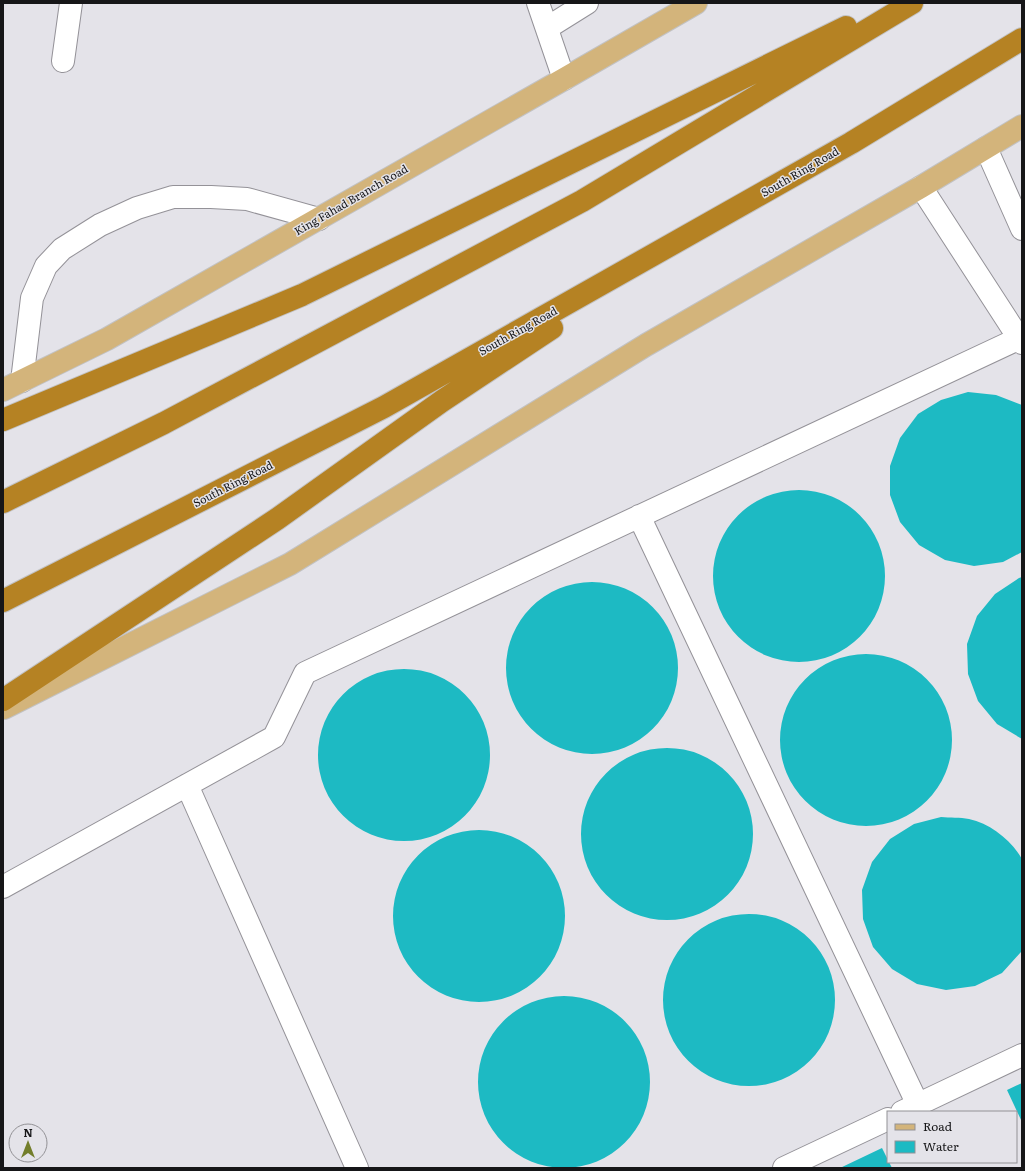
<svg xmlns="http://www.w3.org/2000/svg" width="1025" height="1171" viewBox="0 0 1025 1171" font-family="Literata,serif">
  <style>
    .water { fill: #1dbac3 }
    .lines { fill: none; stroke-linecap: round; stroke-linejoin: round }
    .minor-casing { stroke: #949298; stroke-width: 24 }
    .major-casing { stroke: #c2c2c3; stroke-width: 24 }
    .highway-casing { stroke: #c2c2c3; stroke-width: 24 }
    .minor { stroke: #fff; stroke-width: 22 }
    .major { stroke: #d3b47b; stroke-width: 22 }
    .highway { stroke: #b58223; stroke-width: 22 }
    .labels { text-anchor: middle; stroke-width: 3; stroke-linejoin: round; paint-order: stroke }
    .street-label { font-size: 11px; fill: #161618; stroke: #e4e3e9 }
  </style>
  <rect width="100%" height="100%" fill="#e4e3e9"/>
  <path class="water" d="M 968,392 L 996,395 L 1022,405 L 1022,552 L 1003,562 L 974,566 L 945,560 L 919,545 L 900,522 L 890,495 L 890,466 L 900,438 L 918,414 L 941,400 Z
    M713 576a86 86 0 1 1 172 0a86 86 0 1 1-172 0Z
    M 1022,577 L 1022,739 L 997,724 L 978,701 L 968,674 L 967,644 L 977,616 L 995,594 L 1019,578 Z
    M506 668a86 86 0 1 1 172 0a86 86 0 1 1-172 0Z
    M780 740a86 86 0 1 1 172 0a86 86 0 1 1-172 0Z
    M318 755a86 86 0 1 1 172 0a86 86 0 1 1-172 0Z
    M581 834a86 86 0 1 1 172 0a86 86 0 1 1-172 0Z
    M 941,817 C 950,818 960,817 969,819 C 991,824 1011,840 1022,859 L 1022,950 L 1021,952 L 1002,973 L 975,986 L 946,990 L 917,984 L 892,969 L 873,947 L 863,919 L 862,890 L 872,862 L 890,839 L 914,824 Z
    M393 916a86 86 0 1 1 172 0a86 86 0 1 1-172 0Z
    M663 1000a86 86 0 1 1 172 0a86 86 0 1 1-172 0Z
    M478 1082a86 86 0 1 1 172 0a86 86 0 1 1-172 0Z
    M 1022,1083 L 1022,1122 L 1007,1090 Z
    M 882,1148 L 892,1168 L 840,1168 Z"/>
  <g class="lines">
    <g class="minor-casing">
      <path id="minor" d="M 538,3 L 564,79
        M 547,28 L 587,3
        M 63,61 L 71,3
        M 986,148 L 1022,229
        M 921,187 L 1022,343
        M 22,381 L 32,298 L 46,266 L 62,249 L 100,225 L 137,208 L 173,197 L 211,197 L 247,199 L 319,219
        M 639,516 L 918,1105
        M 187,785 L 357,1168
        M 3,887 L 274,737 L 305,673 L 1022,337
        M 902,1112 L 1022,1055
        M 784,1168 L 888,1119"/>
    </g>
    <g class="major-casing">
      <path id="major" d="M 3,390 L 107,339 L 564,79 L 696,3
        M 4,708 L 290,564 L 646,345 L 921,187 L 1022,126"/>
    </g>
    <g class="highway-casing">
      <path id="highway" d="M 3,420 L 302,295 L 846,27
        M 3,502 L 164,423 L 582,201 L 912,3
        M 3,601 L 384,407 L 851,143 L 1022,39
        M 3,700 L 277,519 L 442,401 L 552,328"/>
    </g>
    <use href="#minor" class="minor"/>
    <use href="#major" class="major"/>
    <use href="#highway" class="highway"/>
  </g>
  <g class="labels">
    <g class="street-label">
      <text transform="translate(800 172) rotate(-30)" y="4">South Ring Road</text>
      <text transform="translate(351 200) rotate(-30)" y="4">King Fahad Branch Road</text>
      <text transform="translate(518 331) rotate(-29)" y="4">South Ring Road</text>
      <text transform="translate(233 484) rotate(-27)" y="4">South Ring Road</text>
    </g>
  </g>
  <rect width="1025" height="1171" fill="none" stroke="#161618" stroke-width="8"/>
  <rect x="887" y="1111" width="130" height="52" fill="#e4e3e9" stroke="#929195"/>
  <rect x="895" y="1124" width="20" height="6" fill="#d3b47b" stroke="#929195"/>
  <text x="923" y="1131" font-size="12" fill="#161618">Road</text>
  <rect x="895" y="1141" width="20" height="12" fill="#1dbac3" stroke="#929195"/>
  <text x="923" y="1151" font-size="12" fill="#161618">Water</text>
  <g transform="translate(28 1143)"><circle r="19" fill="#e4e3e9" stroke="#929195"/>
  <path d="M0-3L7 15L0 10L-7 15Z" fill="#737e2b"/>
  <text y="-6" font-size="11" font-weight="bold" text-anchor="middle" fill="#161618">N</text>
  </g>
</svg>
